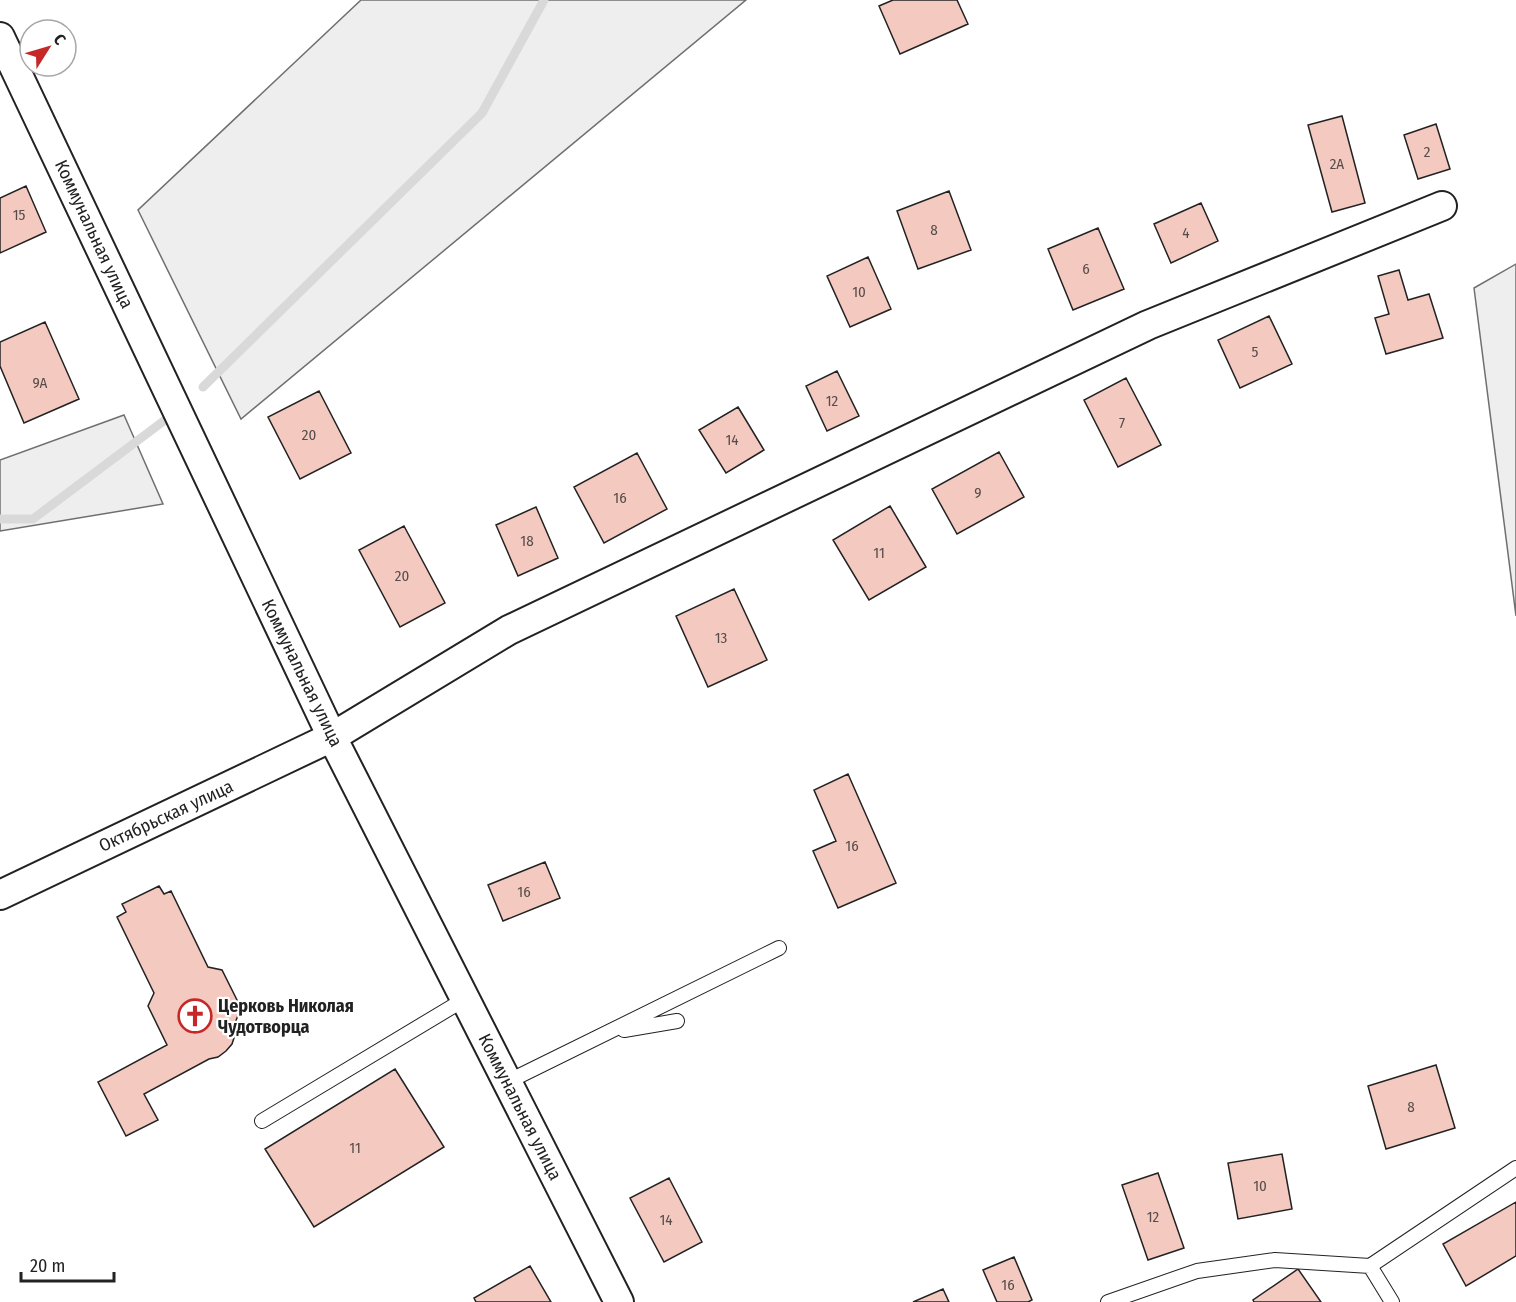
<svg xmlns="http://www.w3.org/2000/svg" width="1516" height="1302" viewBox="0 0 1516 1302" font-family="'Fira Sans Condensed',sans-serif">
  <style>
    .green { fill: #eee; stroke: #6f6f6f; stroke-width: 1.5 }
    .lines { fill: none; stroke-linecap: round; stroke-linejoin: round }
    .stream { stroke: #d9d9d9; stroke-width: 9 }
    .building { fill: #f3c9c0; stroke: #222; stroke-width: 1.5 }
    .lane-casing { stroke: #222; stroke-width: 16 }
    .street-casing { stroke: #222; stroke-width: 32 }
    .lane { stroke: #fff; stroke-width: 14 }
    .street { stroke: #fff; stroke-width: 28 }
    .labels { text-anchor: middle; stroke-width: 4.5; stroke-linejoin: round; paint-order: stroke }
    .number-label { font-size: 15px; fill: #564c4a }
    .street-label { font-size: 18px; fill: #222; stroke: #fff }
    .poi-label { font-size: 18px; font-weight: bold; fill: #222; stroke: #fff; text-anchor: start }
  </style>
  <rect width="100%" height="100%" fill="#fff"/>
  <path class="green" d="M 361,0 L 746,0 L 241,419 L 138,210 Z
    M 1516,264 L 1516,616 L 1474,288 Z
    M 124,415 L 163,504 L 0,531 L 0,460 Z"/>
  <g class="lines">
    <path class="stream" d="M 203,387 L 482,113 L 544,0
      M 0,519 L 33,519 L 165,420"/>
  </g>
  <path class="building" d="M 893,0 L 957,0 L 968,24 L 900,54 L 879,6 Z
    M 1342,116 L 1365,203 L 1332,212 L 1308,125 Z
    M 1436,124 L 1450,169 L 1418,179 L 1404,135 Z
    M 26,186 L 46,232 L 0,253 L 0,198 Z
    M 949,191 L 971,250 L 918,269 L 897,211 Z
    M 1201,203 L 1218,241 L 1171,263 L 1154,224 Z
    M 1098,228 L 1124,289 L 1073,310 L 1048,249 Z
    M 868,257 L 891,309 L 850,327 L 827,276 Z
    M 1399,270 L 1408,300 L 1429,294 L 1443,338 L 1386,354 L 1375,318 L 1389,314 L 1378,276 Z
    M 1269,316 L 1292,364 L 1240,388 L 1218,340 Z
    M 45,322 L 79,399 L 24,423 L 0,366 L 0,342 Z
    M 837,371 L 859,416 L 827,431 L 806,386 Z
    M 1126,378 L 1161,445 L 1118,467 L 1084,400 Z
    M 319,391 L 351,453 L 300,479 L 268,417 Z
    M 738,407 L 764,450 L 726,473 L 699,430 Z
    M 999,452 L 1024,497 L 957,534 L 932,489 Z
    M 637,453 L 667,509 L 604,543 L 574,487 Z
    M 890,506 L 926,567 L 869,600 L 833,540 Z
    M 536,507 L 558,558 L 518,576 L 496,525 Z
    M 404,526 L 445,603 L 400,627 L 359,550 Z
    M 734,589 L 767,660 L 708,687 L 676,616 Z
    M 848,774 L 896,883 L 838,908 L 813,851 L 836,841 L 814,790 Z
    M 545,862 L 560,898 L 503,921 L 488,885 Z
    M 159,886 L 164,894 L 171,891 L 208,967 L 222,970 L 241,1008 L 235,1023 L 235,1035 L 232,1044 L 226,1051 L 218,1057 L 209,1059 L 144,1094 L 158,1120 L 126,1136 L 98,1082 L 167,1045 L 148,1006 L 154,993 L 117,917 L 126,912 L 122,904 Z
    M 1436,1065 L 1455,1128 L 1386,1149 L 1368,1086 Z
    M 395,1069 L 444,1147 L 314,1227 L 265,1149 Z
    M 1282,1154 L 1292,1209 L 1238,1219 L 1228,1163 Z
    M 1158,1173 L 1184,1248 L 1148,1260 L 1122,1185 Z
    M 669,1178 L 702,1242 L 664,1262 L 630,1198 Z
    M 1516,1202 L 1516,1256 L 1466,1286 L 1443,1244 Z
    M 1014,1257 L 1032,1300 L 1028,1302 L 997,1302 L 983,1270 Z
    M 530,1266 L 551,1302 L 476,1302 L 474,1298 Z
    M 1298,1269 L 1321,1302 L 1254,1302 L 1253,1300 Z
    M 943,1289 L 949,1302 L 913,1302 Z"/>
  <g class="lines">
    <g class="lane-casing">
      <path id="lane" d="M 624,1030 L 677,1021
        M 507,1082 L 779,948
        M 262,1121 L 465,999
        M 1370,1266 L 1516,1168
        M 1108,1302 L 1197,1271 L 1275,1260 L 1370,1266 L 1392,1302"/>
    </g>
    <g class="street-casing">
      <path id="street" d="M 0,37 L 332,737 L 619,1302
        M 0,895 L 332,737 L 509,630 L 1148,325 L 1442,206"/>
    </g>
    <use href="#lane" class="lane"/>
    <use href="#street" class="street"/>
  </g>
  <defs>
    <g id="church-ring" transform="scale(1.725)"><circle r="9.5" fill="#fff" stroke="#c62828" stroke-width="1.5"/><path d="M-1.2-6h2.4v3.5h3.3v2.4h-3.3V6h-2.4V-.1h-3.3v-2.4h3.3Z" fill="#c62828"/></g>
  </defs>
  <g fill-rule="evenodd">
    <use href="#church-ring" x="195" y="1016"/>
  </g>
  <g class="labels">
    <g class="number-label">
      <text x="1427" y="157">2</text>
      <text x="1337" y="169">2А</text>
      <text x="19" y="220">15</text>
      <text x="934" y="235">8</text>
      <text x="1186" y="238">4</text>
      <text x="1086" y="274">6</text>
      <text x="859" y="297">10</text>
      <text x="1255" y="357">5</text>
      <text x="40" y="388">9А</text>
      <text x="832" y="406">12</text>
      <text x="1122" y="428">7</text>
      <text x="309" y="440">20</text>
      <text x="732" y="445">14</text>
      <text x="978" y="498">9</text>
      <text x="620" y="503">16</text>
      <text x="527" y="546">18</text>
      <text x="879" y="558">11</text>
      <text x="402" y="581">20</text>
      <text x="721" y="643">13</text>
      <text x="852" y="851">16</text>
      <text x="524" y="897">16</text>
      <text x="1411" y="1112">8</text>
      <text x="355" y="1153">11</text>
      <text x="1260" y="1191">10</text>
      <text x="1153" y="1222">12</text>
      <text x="666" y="1225">14</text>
      <text x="1008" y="1290">16</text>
    </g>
    <g class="street-label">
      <text transform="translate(94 234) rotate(65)" y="6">Коммунальная улица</text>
      <text transform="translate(302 673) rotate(64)" y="6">Коммунальная улица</text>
      <text transform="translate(166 816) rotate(-25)" y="6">Октябрьская улица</text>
      <text transform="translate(520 1107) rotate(63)" y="6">Коммунальная улица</text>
    </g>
    <g class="poi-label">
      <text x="218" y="1012">Церковь Николая<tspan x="218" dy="21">Чудотворца</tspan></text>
    </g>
  </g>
  <g transform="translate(48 48) rotate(53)"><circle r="28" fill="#ffffff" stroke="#a7a7a7" stroke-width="1.5"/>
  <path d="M0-4.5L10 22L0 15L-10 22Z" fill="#c62828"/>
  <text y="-9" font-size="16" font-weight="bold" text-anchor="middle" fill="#222222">С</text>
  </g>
  <path d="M21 1272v9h93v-9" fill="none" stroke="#222222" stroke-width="3"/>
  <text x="30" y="1272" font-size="18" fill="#222222" stroke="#ffffff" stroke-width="4.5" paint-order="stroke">20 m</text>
</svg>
